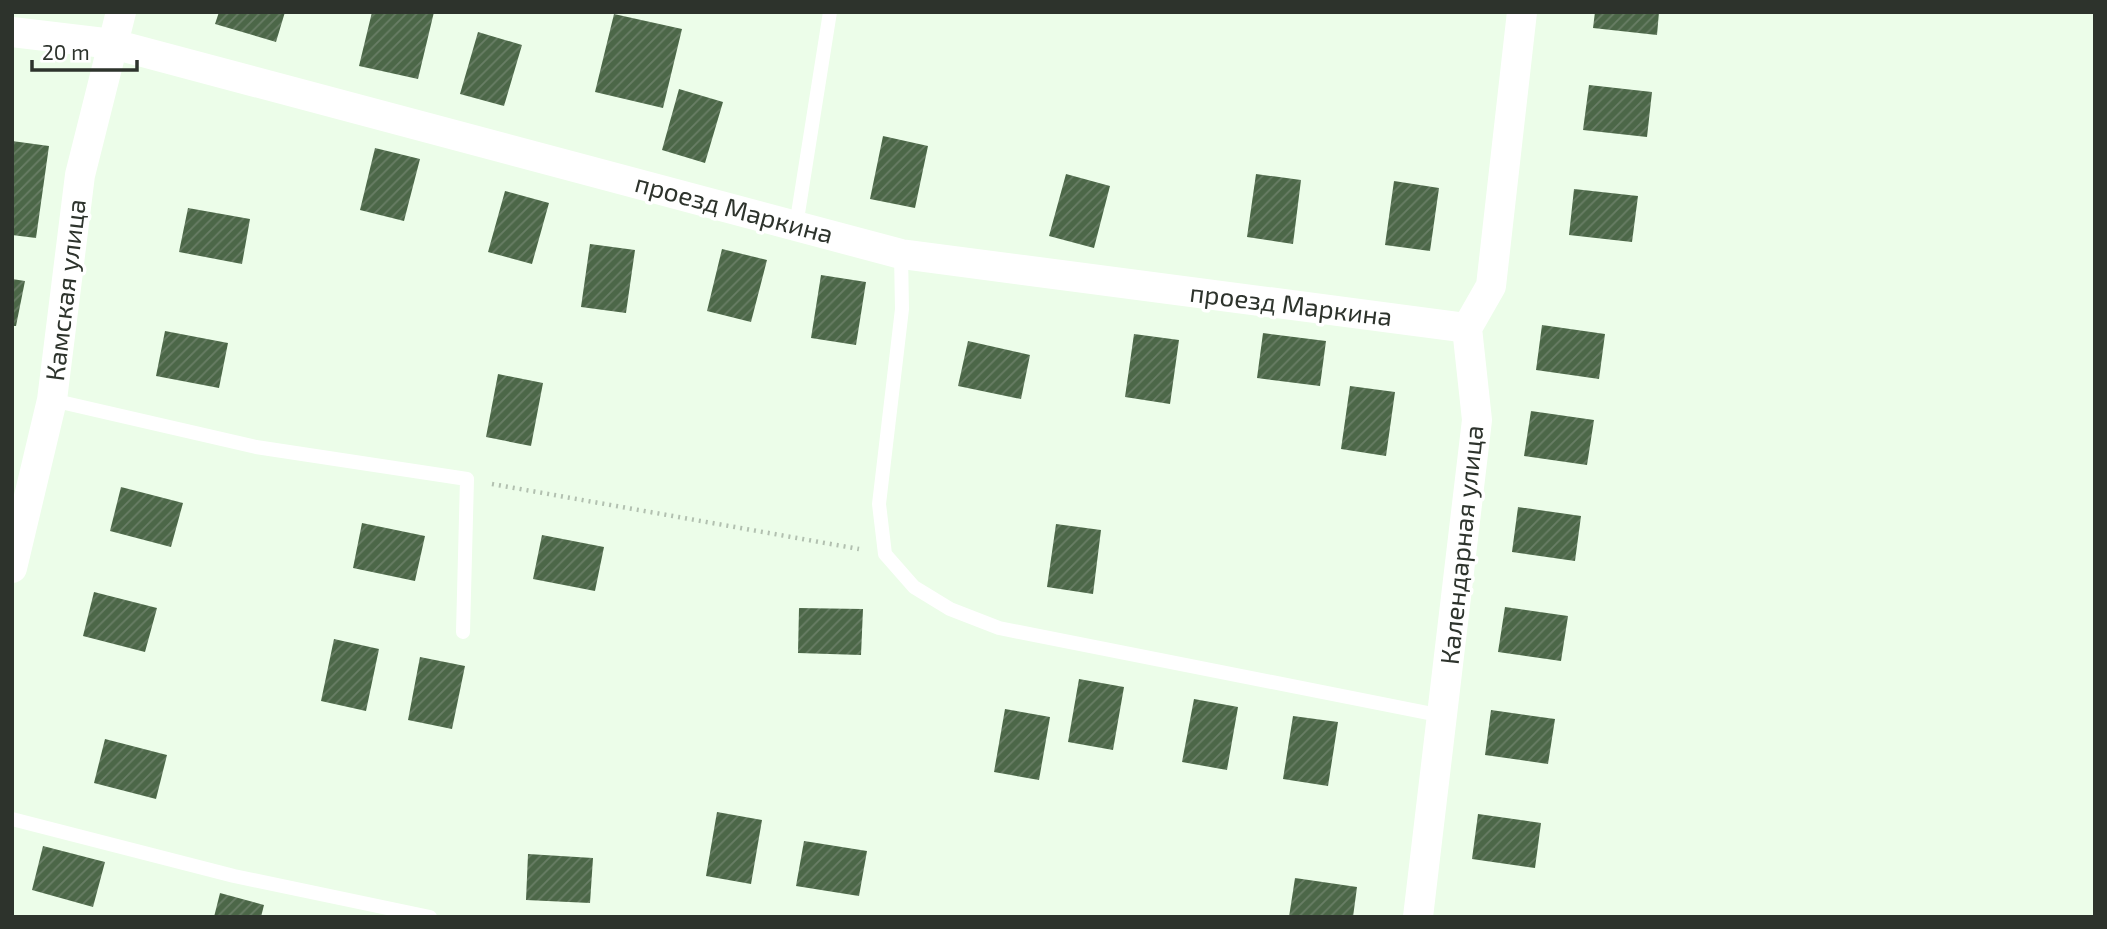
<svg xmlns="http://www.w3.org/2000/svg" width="2107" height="929" viewBox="0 0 2107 929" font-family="'Exo 2',sans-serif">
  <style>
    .building { fill: url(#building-hatch) }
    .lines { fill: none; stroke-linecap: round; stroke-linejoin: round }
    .path { stroke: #b2c0b0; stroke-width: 4.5; stroke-dasharray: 2 5; stroke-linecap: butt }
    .service { stroke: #fff; stroke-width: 14 }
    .minor { stroke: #fff; stroke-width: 30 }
    .labels { text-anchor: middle; stroke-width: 7; stroke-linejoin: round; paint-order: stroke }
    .street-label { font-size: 26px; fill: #2d332c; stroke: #fff }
  </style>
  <defs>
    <pattern id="building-hatch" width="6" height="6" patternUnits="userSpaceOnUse" patternTransform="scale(1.75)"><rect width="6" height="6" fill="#4c6748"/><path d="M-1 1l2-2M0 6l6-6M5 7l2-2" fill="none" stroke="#697e66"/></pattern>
  </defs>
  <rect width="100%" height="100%" fill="#ecfde9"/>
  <path class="building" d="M 219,12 L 285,12 L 276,42 L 215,24 Z
    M 372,12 L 434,12 L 418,79 L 359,66 Z
    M 1595,12 L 1659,12 L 1657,35 L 1593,28 Z
    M 614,14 L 682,29 L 663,108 L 595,92 Z
    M 478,32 L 522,45 L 504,106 L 460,94 Z
    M 1589,85 L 1652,92 L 1647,137 L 1583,130 Z
    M 679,89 L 723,102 L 705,163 L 662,150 Z
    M 883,136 L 928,146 L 915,208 L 870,199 Z
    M 12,141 L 49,146 L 36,238 L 12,235 Z
    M 375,148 L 420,159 L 404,221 L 360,210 Z
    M 1066,174 L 1110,186 L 1094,248 L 1049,236 Z
    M 1256,174 L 1301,180 L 1293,244 L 1247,237 Z
    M 1394,181 L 1439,188 L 1430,251 L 1385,245 Z
    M 1574,189 L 1638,196 L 1632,242 L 1569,235 Z
    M 505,191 L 549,203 L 532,264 L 488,252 Z
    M 188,208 L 250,219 L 242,264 L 179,252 Z
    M 590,244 L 635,250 L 626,313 L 581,307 Z
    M 722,249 L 767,260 L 751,322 L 707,311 Z
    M 821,275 L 866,282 L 856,345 L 811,338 Z
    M 12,279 L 25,281 L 16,326 L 12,326 Z
    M 1542,325 L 1605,334 L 1599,379 L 1536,370 Z
    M 165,331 L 228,343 L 219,388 L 156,376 Z
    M 1263,333 L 1326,341 L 1320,386 L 1257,378 Z
    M 1134,334 L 1179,340 L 1170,404 L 1125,397 Z
    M 968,341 L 1030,355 L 1021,399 L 958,386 Z
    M 498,374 L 543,383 L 531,446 L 486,437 Z
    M 1350,386 L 1395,392 L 1386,456 L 1341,449 Z
    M 1531,411 L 1594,420 L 1587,465 L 1524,456 Z
    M 121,487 L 183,503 L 171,547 L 110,531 Z
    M 1518,507 L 1581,516 L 1575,561 L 1512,552 Z
    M 362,523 L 425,536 L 415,581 L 353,568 Z
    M 1056,524 L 1101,530 L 1093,594 L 1047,587 Z
    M 542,535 L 604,547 L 595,591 L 533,579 Z
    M 94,592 L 157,608 L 145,652 L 83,636 Z
    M 1505,607 L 1568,616 L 1561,661 L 1498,652 Z
    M 799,608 L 863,609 L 861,655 L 798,653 Z
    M 334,639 L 379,649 L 366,711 L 321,701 Z
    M 420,657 L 465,666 L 452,729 L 408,720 Z
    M 1079,679 L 1124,687 L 1113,750 L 1068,742 Z
    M 1194,699 L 1238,707 L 1227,770 L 1182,762 Z
    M 1005,709 L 1050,717 L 1039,780 L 994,772 Z
    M 1491,710 L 1555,719 L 1548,764 L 1485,755 Z
    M 1293,716 L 1338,722 L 1328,786 L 1283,779 Z
    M 105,739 L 167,755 L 156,799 L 94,783 Z
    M 717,812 L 762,820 L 751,884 L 706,876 Z
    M 1478,814 L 1541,823 L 1535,868 L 1472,859 Z
    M 804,841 L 867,851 L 859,896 L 796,886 Z
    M 43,846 L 105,862 L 93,907 L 32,890 Z
    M 528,854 L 593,858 L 590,903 L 526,900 Z
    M 1295,878 L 1357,887 L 1353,917 L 1289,917 Z
    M 220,893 L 264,905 L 261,917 L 214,917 Z"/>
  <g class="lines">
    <path class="path" d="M 492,484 L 859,549"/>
    <path class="service" d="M 796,226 L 830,12
      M 901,254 L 902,309 L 879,504 L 885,554 L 914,587 L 950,609 L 999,628 L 1443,716
      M 52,400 L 256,447 L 467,479 L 463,632
      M 12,819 L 234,876 L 430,917"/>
    <path class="minor" d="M 12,32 L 113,44 L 901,254 L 1467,328
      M 12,568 L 52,400 L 80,175 L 121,12
      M 1418,917 L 1477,420 L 1467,328 L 1491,286 L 1522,12"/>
  </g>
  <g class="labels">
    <g class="street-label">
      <text transform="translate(734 209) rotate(15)" y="9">проезд Маркина</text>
      <text transform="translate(66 290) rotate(-83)" y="9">Камская улица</text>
      <text transform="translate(1291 305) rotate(7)" y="9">проезд Маркина</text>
      <text transform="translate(1462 545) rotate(-84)" y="9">Календарная улица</text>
    </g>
  </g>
  <rect width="2107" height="929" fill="none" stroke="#2d332c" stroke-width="28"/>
  <path d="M32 60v10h105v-10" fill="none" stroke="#2d332c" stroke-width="3.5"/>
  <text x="42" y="60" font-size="21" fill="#2d332c" stroke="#ffffff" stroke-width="5" paint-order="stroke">20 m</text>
</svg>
